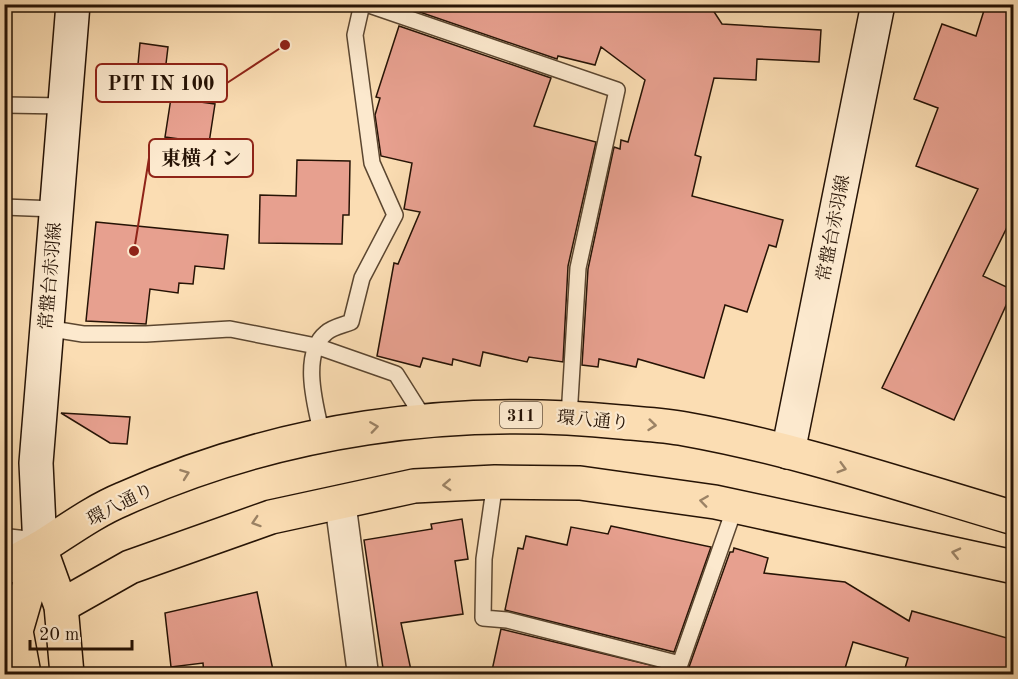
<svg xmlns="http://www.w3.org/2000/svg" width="1018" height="679" viewBox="0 0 1018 679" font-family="'Old Standard TT','Noto Serif JP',serif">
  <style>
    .building { fill: #e7a08f; stroke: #261305; stroke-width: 1.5 }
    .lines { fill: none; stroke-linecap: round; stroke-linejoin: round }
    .lane-casing { stroke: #5b4630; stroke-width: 18 }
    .street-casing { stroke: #5b4630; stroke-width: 33 }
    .secondary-casing { stroke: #261305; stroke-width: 36 }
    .primary-casing { stroke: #261305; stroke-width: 36 }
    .highway-casing { stroke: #261305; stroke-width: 36 }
    .lane { stroke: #fce9ce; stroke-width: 15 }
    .street { stroke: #fce9ce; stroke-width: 30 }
    .secondary { stroke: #fce9ce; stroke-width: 33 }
    .primary { stroke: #fbddb3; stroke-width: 33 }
    .highway { stroke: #fbddb3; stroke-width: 33 }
    .oneway { stroke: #9b8265 }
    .labels { text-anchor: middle; stroke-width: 4.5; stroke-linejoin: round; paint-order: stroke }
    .shield { fill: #fce9ce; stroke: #665341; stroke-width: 1.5 }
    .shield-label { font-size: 16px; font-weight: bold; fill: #261305 }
    .street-label { font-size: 18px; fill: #261305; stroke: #fce9ce }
    .leader { fill: none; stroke: #8f2418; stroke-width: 2 }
    .callout-dot { fill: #8f2418; stroke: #fce9ce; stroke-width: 2 }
    .callout { fill: #fce9ce; stroke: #8f2418; stroke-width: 2 }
    .callout-label { font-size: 20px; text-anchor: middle; font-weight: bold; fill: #261305 }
  </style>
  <rect width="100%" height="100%" fill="#fbddb3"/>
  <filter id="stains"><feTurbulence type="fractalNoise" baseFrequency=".00333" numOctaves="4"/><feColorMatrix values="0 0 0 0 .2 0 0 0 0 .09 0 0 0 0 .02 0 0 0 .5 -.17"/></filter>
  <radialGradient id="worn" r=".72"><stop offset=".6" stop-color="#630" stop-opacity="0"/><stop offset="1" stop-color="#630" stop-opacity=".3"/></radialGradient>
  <path class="building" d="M 406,4 L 709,4 L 722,24 L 821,30 L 819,62 L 757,59 L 756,80 L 714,78 L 695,155 L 701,157 L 692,196 L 783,220 L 776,247 L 769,245 L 747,312 L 725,305 L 704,378 L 638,359 L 636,367 L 599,359 L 598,367 L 582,365 L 588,269 L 614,147 L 620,149 L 621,140 L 628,142 L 645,80 L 601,47 L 595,65 L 558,56 L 557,59 L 405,7 Z
    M 986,4 L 1014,4 L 1014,213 L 983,276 L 1013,290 L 954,420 L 882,388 L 978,189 L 916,166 L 938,108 L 914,99 L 942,24 L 976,36 Z
    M 399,26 L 551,78 L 534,126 L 596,142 L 568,266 L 563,362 L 529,357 L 527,362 L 483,352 L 480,366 L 453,359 L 452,365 L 423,358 L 420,367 L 377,356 L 394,263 L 398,264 L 420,212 L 404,209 L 412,163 L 381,156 L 375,115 L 380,98 L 376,97 Z
    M 140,43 L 168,47 L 163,89 L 136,85 Z
    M 171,98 L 215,104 L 209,143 L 165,137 Z
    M 297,160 L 350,161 L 349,215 L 343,215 L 342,244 L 259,243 L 260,195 L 296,196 Z
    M 96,222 L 228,235 L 224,269 L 195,266 L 193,284 L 179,283 L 178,293 L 150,289 L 146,324 L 86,321 Z
    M 61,413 L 130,417 L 127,444 L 110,443 Z
    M 462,519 L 468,559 L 455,561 L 463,614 L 401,623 L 412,675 L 384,675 L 364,540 L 432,529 L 431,524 Z
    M 611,526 L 711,547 L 674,652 L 505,610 L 518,548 L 523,549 L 526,536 L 567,545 L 571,527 L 608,534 Z
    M 734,548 L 768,558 L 764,573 L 845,582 L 909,621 L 912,611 L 1014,640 L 1014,675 L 903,675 L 908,658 L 853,642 L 843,675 L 491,675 L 501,629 L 683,673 L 689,667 L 730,552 L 733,552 Z
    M 257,592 L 274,675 L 204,675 L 203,663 L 171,667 L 165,613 Z"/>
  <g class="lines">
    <g class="lane-casing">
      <path id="lane" d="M 366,4 L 617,90 L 578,268 L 569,417
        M 4,105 L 64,106
        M 4,207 L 55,209
        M 46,328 L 83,334 L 146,334 L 230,329 L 316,346 L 396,374 L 425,420
        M 322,435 C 316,408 300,354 326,333 C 332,327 344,325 351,322 L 362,278 L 395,215 L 372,163 L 355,35 L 362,4
        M 495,482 L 484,559 L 483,618 L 507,620 L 680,664 L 735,507"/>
    </g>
    <g class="street-casing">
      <path id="street" d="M 340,501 L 363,674
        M 4,544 L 40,548"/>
    </g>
    <g class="secondary-casing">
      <path id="secondary" d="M 788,452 L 878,4
        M 40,548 L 36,463 L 73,4"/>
    </g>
    <g class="primary-casing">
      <path id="primary" d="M 40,548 C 67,531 94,511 123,499 C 279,429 451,405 620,422 C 641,424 664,425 685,429 C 797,449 905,486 1014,518
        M 61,606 L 130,567 L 271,517 L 414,486 L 495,482 L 580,483 L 715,502 L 1014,567"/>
    </g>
    <g class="highway-casing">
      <path id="highway" d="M 40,548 L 61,606 L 67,674
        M 4,568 L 40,548
        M 24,674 L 16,631 L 40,548"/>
    </g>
    <use href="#lane" class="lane"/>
    <use href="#street" class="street"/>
    <use href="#secondary" class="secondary"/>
    <use href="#primary" class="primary"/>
    <use href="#highway" class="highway"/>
  </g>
  <defs><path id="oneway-chevron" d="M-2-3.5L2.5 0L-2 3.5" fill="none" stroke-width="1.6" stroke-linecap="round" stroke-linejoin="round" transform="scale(1.5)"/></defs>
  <g class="oneway">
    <use href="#oneway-chevron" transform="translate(652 425) rotate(6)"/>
    <use href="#oneway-chevron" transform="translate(374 427) rotate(-8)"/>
    <use href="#oneway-chevron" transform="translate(842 468) rotate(16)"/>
    <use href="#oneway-chevron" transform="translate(185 474) rotate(-20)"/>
    <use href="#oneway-chevron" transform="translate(447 485) rotate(177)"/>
    <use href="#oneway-chevron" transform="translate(704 501) rotate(-172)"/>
    <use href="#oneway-chevron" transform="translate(256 522) rotate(162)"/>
    <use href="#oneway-chevron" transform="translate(956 553) rotate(-167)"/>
  </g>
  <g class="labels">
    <rect class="shield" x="500" y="402" width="42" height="26" rx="4.5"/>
    <g class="shield-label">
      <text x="521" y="421">311</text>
    </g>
    <g class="street-label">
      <text transform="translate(833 228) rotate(-79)" y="6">常盤台赤羽線</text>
      <text transform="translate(50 276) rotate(-85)" y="6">常盤台赤羽線</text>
      <text transform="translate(593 420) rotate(5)" y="6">環八通り</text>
      <text transform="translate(120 504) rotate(-27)" y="6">環八通り</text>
    </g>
  </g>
  <path class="leader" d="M285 45L227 83M134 251L149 158"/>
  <g class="callout-dot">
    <circle cx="285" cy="45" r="6"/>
    <circle cx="134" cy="251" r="6"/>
  </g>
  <g class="callout">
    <rect x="96" y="64" width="131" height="38" rx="6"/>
    <rect x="149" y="139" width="104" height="38" rx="6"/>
  </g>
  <g class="callout-label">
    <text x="161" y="90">PIT IN 100</text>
    <text x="201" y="165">東横イン</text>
  </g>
  <rect width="1018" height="679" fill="none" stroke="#fbddb3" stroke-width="24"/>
  <rect x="6" y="6" width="1006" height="667" fill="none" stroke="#261305" stroke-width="3"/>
  <rect x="12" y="12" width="994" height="655" fill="none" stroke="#261305" stroke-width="1.5"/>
  <path d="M30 640v9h102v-9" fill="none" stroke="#261305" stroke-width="3"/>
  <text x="39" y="640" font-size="18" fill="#261305" stroke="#fce9ce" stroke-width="4.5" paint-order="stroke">20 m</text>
  <rect width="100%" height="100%" filter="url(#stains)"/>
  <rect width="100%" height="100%" fill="url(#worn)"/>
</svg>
